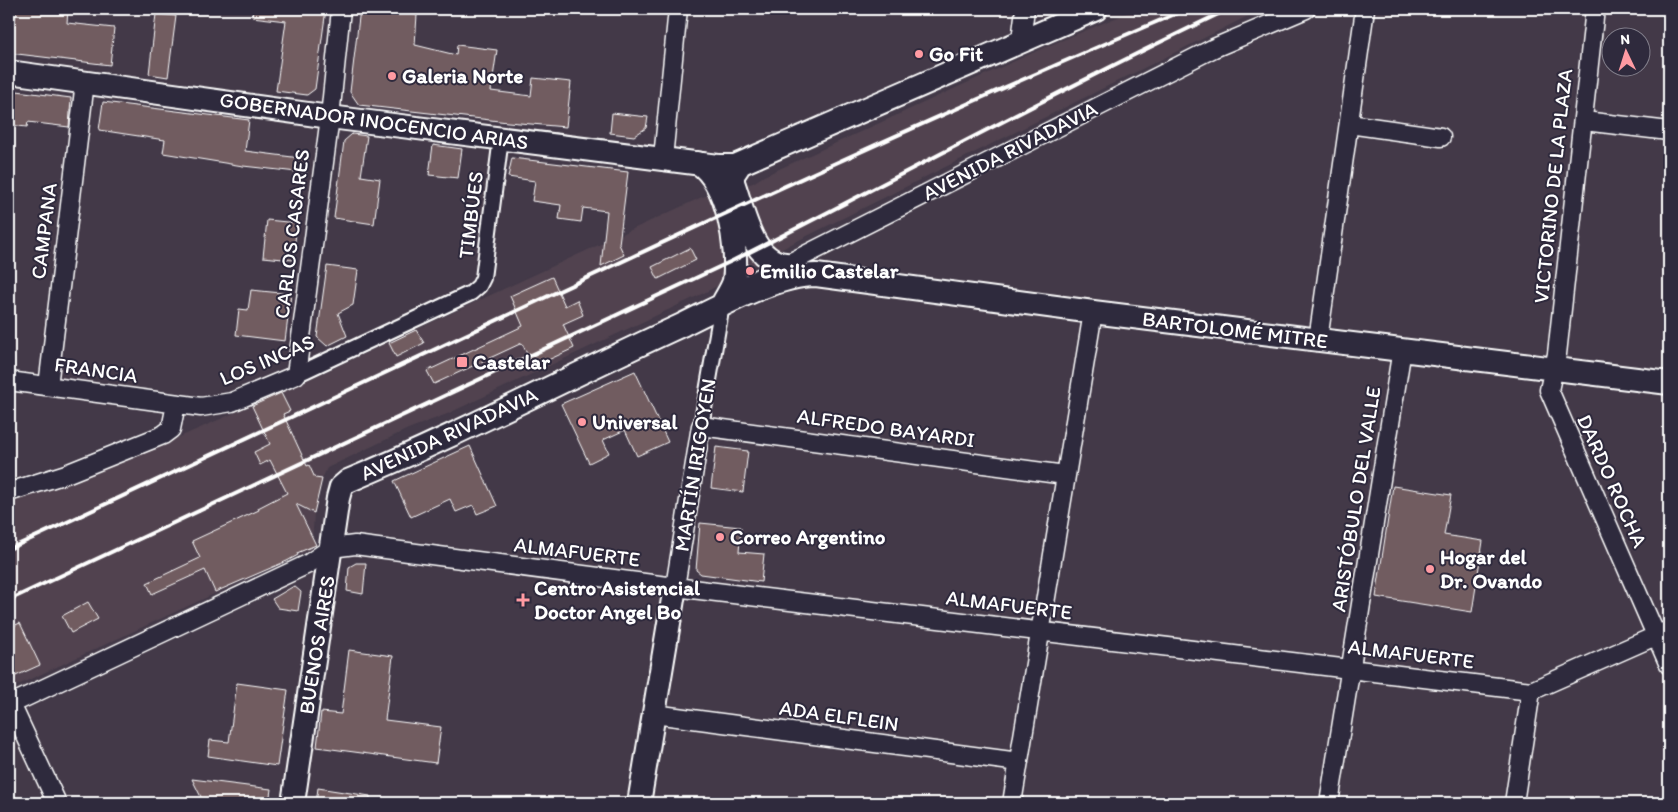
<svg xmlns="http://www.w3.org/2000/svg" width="1678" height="812" viewBox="0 0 1678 812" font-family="Itim,sans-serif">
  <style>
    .built { fill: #51434f }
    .building { fill: #715b60; stroke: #fff }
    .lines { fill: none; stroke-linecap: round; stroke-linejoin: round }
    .pedestrian-casing { stroke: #fff; stroke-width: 18 }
    .minor-casing { stroke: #fff; stroke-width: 21 }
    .tertiary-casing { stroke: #fff; stroke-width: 26 }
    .pedestrian { stroke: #2f2a3d; stroke-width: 14 }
    .minor { stroke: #2f2a3d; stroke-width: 18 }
    .tertiary { stroke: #2f2a3d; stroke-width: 22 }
    .rail { stroke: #fff; stroke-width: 4 }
    .poi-dot { fill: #ff9aa2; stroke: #2f2a3d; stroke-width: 2 }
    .labels { text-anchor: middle; stroke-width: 4; stroke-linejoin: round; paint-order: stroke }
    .poi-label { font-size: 21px; font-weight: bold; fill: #fff; stroke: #2f2a3d; text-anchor: start }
    .street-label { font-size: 21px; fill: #fff; stroke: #2f2a3d }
  </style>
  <rect width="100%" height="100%" fill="#433948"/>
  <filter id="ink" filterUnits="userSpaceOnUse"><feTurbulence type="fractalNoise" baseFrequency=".02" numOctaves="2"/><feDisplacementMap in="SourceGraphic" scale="10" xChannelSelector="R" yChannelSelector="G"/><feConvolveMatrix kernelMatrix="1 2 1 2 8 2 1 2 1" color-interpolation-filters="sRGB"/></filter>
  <g filter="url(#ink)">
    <path class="built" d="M 1137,9 L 1262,9 L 791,244 L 706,292 L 447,414 L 408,429 L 327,468 L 322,479 L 314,513 L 312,545 L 309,550 L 9,689 L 9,503 L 132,458 L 282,392 L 702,197 L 753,183 L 764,176 L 1041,49 Z"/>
    <path class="building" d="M 16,9 L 68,9 L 67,23 L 114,28 L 110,65 L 9,53 L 9,18 L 15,19 Z
      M 253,9 L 326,9 L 315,89 L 307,95 L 276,91 L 286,21 L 252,17 Z
      M 360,9 L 417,15 L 415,45 L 456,55 L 457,45 L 497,50 L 491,91 L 531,96 L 533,78 L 571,82 L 566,127 L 508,122 L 359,105 L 350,92 Z
      M 156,14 L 176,16 L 168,77 L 149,74 Z
      M 9,90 L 71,98 L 69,127 L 28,122 L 27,127 L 9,125 Z
      M 103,102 L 249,120 L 245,151 L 308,159 L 306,173 L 243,166 L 163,153 L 165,140 L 99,130 Z
      M 612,113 L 648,117 L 646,128 L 634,136 L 610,133 Z
      M 352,134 L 367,136 L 361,176 L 380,179 L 374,224 L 334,218 L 344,141 Z
      M 433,145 L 462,149 L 458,178 L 429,175 Z
      M 512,158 L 628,172 L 619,244 L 624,255 L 601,266 L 607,211 L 583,208 L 581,222 L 559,219 L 561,205 L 532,201 L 535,181 L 508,177 Z
      M 267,220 L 297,223 L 293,260 L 263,257 Z
      M 690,248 L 696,260 L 658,279 L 652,267 Z
      M 327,266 L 358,270 L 353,305 L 338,313 L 347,336 L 327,346 L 317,337 Z
      M 552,277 L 565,306 L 577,300 L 583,315 L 563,324 L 574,348 L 533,367 L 522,343 L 434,384 L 427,371 L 523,326 L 510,296 Z
      M 251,290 L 291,294 L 285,341 L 236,335 L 239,309 L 248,310 Z
      M 416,330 L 424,343 L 396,357 L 389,343 Z
      M 635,371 L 668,442 L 637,456 L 625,430 L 603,440 L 609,453 L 589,463 L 561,404 Z
      M 281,393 L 290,411 L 283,414 L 307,466 L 309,465 L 315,478 L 322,479 L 314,513 L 296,504 L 316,545 L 297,553 L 298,555 L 287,561 L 215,592 L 205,570 L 152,594 L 147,583 L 200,558 L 192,541 L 259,510 L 258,508 L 287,493 L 270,460 L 260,465 L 254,452 L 270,444 L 252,406 Z
      M 470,446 L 497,506 L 477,514 L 473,505 L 456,512 L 450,499 L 411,517 L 394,481 Z
      M 716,447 L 748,451 L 743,492 L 711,488 Z
      M 1393,486 L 1451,495 L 1444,535 L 1483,541 L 1472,612 L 1376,597 Z
      M 700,523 L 741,527 L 739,552 L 764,554 L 761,582 L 701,574 L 696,570 Z
      M 356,563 L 366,563 L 363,594 L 347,591 L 349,567 Z
      M 294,586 L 301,592 L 298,611 L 278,608 L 272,599 Z
      M 88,602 L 98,619 L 71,633 L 62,616 Z
      M 20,623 L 40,665 L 9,679 L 9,628 Z
      M 349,650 L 393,656 L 385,720 L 441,727 L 436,763 L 317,747 L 321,712 L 341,714 Z
      M 237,683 L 288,690 L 277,766 L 208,756 L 210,740 L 229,742 Z
      M 192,779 L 271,789 L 269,803 L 204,803 Z
      M 318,788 L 370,796 L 370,803 L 316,803 Z"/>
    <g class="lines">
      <g class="pedestrian-casing">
        <path id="pedestrian" d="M 296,375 L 471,293 L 479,286 L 483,278 L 501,138
          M 701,426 L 722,305"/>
      </g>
      <g class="minor-casing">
        <path id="minor" d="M 1595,9 L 1557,354 L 1549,390 L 1669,665
          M 1021,40 L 1025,9
          M 1584,121 L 1669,131
          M 1349,124 L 1441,137
          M 663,158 L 678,9
          M 744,286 L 1214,48 L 1306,9
          M 1318,340 L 1365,9
          M 9,381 L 201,407 L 232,402 L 296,375 L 330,117 L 341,9
          M 48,386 L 85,82
          M 9,492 L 66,474 L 163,435 L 171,429 L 176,404
          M 675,587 L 701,426 L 1065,475
          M 11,704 L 57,803
          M 9,705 L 308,564 L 331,548 L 355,545 L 675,587 L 1531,691 L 1669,630
          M 654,714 L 1019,762
          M 1012,803 L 1093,312
          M 1329,803 L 1402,349
          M 1514,803 L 1531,691"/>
      </g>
      <g class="tertiary-casing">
        <path id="tertiary" d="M 9,72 L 330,117 L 718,166 L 735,166 L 1096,9
          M 698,163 C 727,180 739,249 734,281 C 732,289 725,298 722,305
          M 739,166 L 733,175 L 733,182 C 743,209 751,262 786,264
          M 293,803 L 338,498 L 341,487 L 348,481 C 461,434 570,376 682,325 C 719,307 776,275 816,275 L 1093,312 L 1669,383
          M 639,803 L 675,587"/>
      </g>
      <use href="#pedestrian" class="pedestrian"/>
      <use href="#minor" class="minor"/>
      <use href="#tertiary" class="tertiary"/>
      <path class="rail" d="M 9,549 C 401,368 789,176 1187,9
        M 9,600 L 734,260 C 899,177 1062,88 1229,9"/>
    </g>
  </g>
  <g class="poi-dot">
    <circle cx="919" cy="54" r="5"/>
    <circle cx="392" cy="76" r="5"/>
    <circle cx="750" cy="271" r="5"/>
    <rect x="456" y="356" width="12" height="12" rx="2.5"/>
    <circle cx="582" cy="422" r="5"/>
    <circle cx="720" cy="537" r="5"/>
    <circle cx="1430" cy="569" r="5"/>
    <path d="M520.5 592.5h5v5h5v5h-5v5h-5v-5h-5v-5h5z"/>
  </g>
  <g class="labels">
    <g class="poi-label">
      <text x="929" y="61">Go Fit</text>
      <text x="402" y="83">Galeria Norte</text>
      <text x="760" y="278">Emilio Castelar</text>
      <text x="473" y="369">Castelar</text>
      <text x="592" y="429">Universal</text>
      <text x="730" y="544">Correo Argentino</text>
      <text x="1440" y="564">Hogar del<tspan x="1440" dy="24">Dr. Ovando</tspan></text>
      <text x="534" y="595">Centro Asistencial<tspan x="534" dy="24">Doctor Angel Bo</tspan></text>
    </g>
    <g class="street-label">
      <text transform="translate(374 121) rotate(8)" y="7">GOBERNADOR INOCENCIO ARIAS</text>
      <text transform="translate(1010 151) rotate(-27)" y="7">AVENIDA RIVADAVIA</text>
      <text transform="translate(1553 186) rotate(-84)" y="7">VICTORINO DE LA PLAZA</text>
      <text transform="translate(471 215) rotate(-83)" y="7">TIMBÚES</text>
      <text transform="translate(44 231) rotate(-83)" y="7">CAMPANA</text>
      <text transform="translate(292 234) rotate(-83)" y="7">CARLOS CASARES</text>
      <text transform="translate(1235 330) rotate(7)" y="7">BARTOLOMÉ MITRE</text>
      <text transform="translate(267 360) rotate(-23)" y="7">LOS INCAS</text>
      <text transform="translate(96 370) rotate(8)" y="7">FRANCIA</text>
      <text transform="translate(886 428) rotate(8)" y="7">ALFREDO BAYARDI</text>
      <text transform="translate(449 434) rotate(-25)" y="7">AVENIDA RIVADAVIA</text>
      <text transform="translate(695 465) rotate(-81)" y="7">MARTÍN IRIGOYEN</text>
      <text transform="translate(1612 481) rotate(66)" y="7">DARDO ROCHA</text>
      <text transform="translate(1356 499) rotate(-81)" y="7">ARISTÓBULO DEL VALLE</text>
      <text transform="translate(577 552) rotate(7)" y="7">ALMAFUERTE</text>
      <text transform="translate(1009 605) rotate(7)" y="7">ALMAFUERTE</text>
      <text transform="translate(317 645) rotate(-81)" y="7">BUENOS AIRES</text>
      <text transform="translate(1411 654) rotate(7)" y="7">ALMAFUERTE</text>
      <text transform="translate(839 716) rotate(8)" y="7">ADA ELFLEIN</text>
    </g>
  </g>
  <rect width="1678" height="812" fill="none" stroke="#2f2a3d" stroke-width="30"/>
  <rect x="15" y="15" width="1648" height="782" fill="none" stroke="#fff" stroke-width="2" filter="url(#ink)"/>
  <g transform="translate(1626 52) rotate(356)"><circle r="24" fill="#2f2a3d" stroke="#827f8b"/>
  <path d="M0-4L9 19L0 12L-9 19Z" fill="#ff9aa2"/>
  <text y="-8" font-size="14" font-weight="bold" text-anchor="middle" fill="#ffffff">N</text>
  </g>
</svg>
